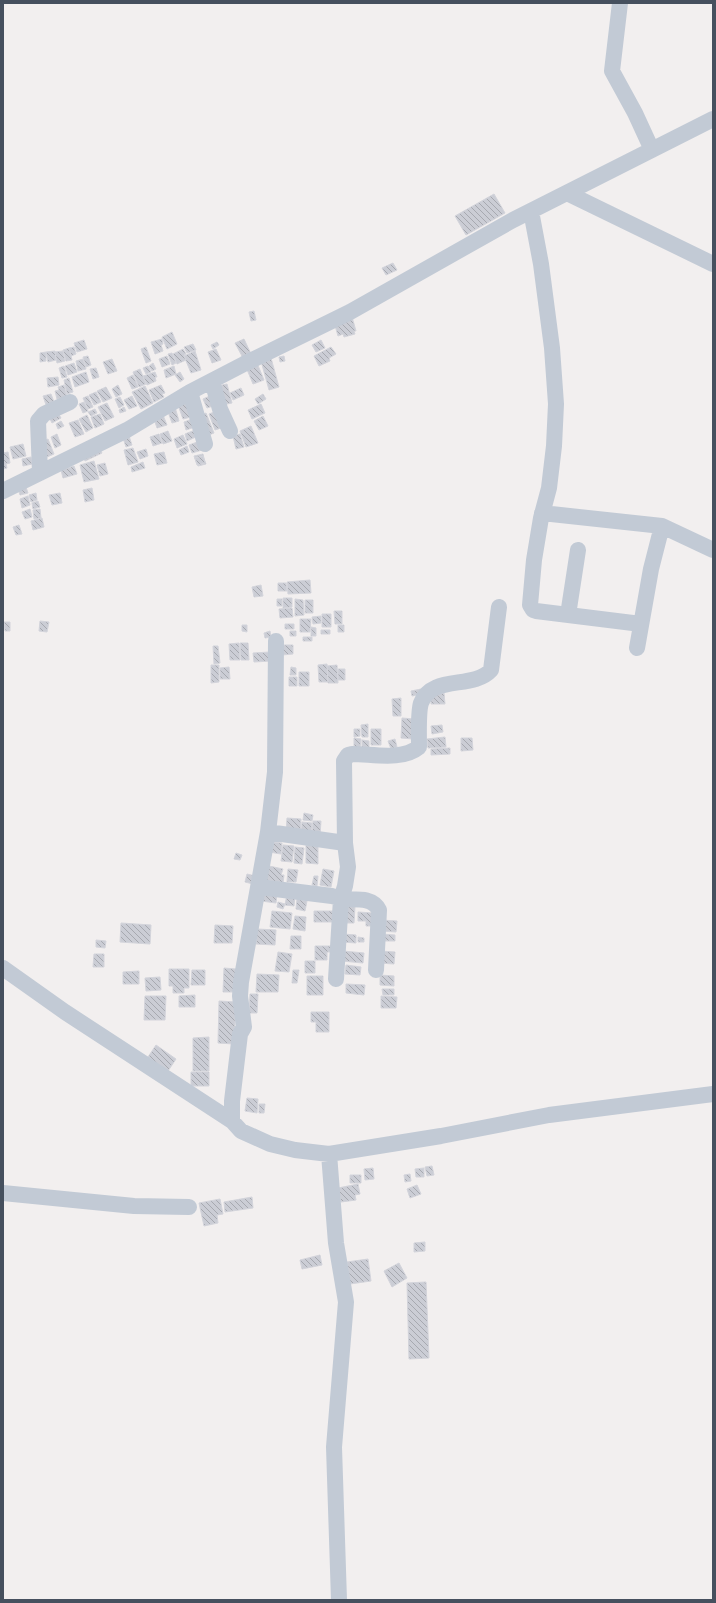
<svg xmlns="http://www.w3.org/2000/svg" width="716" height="1603" viewBox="0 0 716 1603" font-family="'Space Grotesk',sans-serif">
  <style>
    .building { fill: url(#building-back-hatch); stroke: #d3d4db }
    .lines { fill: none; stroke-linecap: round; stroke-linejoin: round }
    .minor { stroke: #c2cad5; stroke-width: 16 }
  </style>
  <defs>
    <pattern id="building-back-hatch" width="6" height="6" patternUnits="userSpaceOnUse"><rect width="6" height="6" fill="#cbcdd5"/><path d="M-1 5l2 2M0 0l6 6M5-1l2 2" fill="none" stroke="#a7a9b0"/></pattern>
  </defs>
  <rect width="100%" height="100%" fill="#f2efef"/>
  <path class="building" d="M 494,194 L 505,213 L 466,235 L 455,216 Z
    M 393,263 L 397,270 L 386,275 L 382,268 Z
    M 254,311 L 256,320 L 251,321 L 249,312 Z
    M 352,317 L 356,331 L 354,331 L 355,334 L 344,337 L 343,334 L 338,336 L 334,322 Z
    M 172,332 L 177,344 L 167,349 L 162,337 Z
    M 162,339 L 163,344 L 161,345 L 163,351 L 155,354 L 151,342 Z
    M 244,339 L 251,354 L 243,358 L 235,343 Z
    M 84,340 L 87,349 L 77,352 L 74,343 Z
    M 321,340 L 325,348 L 316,352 L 312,345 Z
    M 217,342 L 219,345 L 213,349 L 211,345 Z
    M 193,344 L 196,350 L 187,353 L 184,347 Z
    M 74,347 L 76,354 L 71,356 L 69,348 Z
    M 146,347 L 151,361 L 146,363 L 141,349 Z
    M 331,347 L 336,354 L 329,358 L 330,361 L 319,366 L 314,356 Z
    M 69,348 L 72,360 L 66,361 L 63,350 Z
    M 183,349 L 186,354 L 184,355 L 186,360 L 177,364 L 173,354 Z
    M 216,349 L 221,360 L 212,363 L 208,352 Z
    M 55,351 L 56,360 L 48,362 L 46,352 Z
    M 63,351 L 65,361 L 57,363 L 55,352 Z
    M 195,351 L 201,370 L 191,373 L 184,356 Z
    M 46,352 L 46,361 L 40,362 L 40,353 Z
    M 172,353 L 176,363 L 172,365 L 168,354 Z
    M 88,356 L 91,365 L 86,367 L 83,357 Z
    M 167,356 L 170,364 L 162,367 L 159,359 Z
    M 284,356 L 285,361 L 280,362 L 279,357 Z
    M 271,358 L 279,387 L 269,390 L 261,361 Z
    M 83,359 L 86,369 L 78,371 L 76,361 Z
    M 112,359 L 117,371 L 108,374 L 103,362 Z
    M 74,363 L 77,372 L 68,375 L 65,366 Z
    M 153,363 L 156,369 L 152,371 L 149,366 Z
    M 257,363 L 264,380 L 253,384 L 246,367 Z
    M 64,366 L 67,377 L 62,378 L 59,368 Z
    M 148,366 L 151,372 L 146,374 L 143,368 Z
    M 174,366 L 176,374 L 166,378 L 164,370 Z
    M 96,368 L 99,377 L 93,379 L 90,369 Z
    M 140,369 L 146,384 L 139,387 L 133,372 Z
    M 86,372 L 89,382 L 75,387 L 72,377 Z
    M 155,372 L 157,377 L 155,377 L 156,381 L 147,385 L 143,376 Z
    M 180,372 L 184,379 L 180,382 L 175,375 Z
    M 133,375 L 138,387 L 132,389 L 127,378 Z
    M 58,377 L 59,385 L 48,387 L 47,378 Z
    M 69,378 L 73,392 L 67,394 L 64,380 Z
    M 227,384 L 232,403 L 222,405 L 217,386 Z
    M 64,385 L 67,397 L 57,399 L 55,391 L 59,390 L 58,387 Z
    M 118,385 L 122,394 L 116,397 L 112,389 Z
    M 161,385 L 165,393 L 162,394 L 164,397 L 154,402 L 149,390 Z
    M 145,386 L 153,403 L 141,409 L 132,392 Z
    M 106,387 L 112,398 L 103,402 L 97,391 Z
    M 241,388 L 244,395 L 233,400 L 230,393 Z
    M 96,392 L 101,402 L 94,405 L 89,395 Z
    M 51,394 L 54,402 L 46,405 L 43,396 Z
    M 263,394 L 266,399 L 258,404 L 255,399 Z
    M 212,395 L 216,405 L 207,408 L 203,399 Z
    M 88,396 L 93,407 L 88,409 L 83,398 Z
    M 132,396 L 137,406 L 129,409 L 124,400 Z
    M 120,397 L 124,405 L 119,408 L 115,399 Z
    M 84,402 L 88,411 L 83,413 L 79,404 Z
    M 107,403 L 114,417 L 105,421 L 98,407 Z
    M 186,403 L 191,417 L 183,419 L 178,405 Z
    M 261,404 L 265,413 L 252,419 L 248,410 Z
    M 124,407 L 126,411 L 120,413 L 119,410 Z
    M 175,407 L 179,421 L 172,423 L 167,409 Z
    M 95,409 L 97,413 L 91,416 L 88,412 Z
    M 217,411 L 224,427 L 215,430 L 209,414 Z
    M 58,413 L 61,418 L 52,423 L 49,417 Z
    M 206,413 L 214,433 L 206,436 L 199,416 Z
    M 100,414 L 104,424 L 95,428 L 91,417 Z
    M 87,415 L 93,428 L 86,432 L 79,419 Z
    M 163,415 L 167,425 L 157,428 L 154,419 Z
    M 263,416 L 268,426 L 259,430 L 254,421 Z
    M 192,419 L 195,427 L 186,430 L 184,422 Z
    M 78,420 L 84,434 L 75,437 L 69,423 Z
    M 61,421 L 64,426 L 58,429 L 56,424 Z
    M 251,426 L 258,443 L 246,447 L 240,431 Z
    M 195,430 L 198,436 L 187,441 L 185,434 Z
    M 168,431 L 172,441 L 163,444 L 160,434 Z
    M 57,434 L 61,445 L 55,448 L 51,437 Z
    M 159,434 L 162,443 L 153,446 L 150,437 Z
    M 240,434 L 244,447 L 236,449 L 233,436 Z
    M 183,435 L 187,444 L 177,448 L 174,439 Z
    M 129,436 L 132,445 L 126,447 L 123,438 Z
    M 48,439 L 54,454 L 47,457 L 40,442 Z
    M 200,441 L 202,450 L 192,453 L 189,445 Z
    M 23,444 L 26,456 L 13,459 L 10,447 Z
    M 98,446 L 102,453 L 85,461 L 82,454 Z
    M 187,446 L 189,452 L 181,455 L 179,450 Z
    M 133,448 L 138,462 L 128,465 L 124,450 Z
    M 146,449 L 148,456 L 140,459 L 137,452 Z
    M 8,452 L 10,463 L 6,464 L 7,468 L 3,469 L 3,453 Z
    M 164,452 L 167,463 L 157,465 L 154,454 Z
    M 203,454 L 205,463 L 197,465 L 194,456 Z
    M 203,456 L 206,464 L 198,466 L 195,458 Z
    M 31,457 L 32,464 L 23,466 L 22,459 Z
    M 94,461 L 99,479 L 84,482 L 80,465 Z
    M 143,462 L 145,468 L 132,472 L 131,467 Z
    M 105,463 L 108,474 L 100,476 L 97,465 Z
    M 74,466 L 77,474 L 63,478 L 61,470 Z
    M 25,484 L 28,493 L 20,495 L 17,486 Z
    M 92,488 L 94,500 L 85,502 L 83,490 Z
    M 36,493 L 37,500 L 31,502 L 29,495 Z
    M 60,493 L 62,503 L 52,505 L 49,495 Z
    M 28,496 L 30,505 L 22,508 L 20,499 Z
    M 38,501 L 40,507 L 33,509 L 32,503 Z
    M 30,509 L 32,517 L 25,519 L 22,512 Z
    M 40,509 L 41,518 L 34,519 L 33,510 Z
    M 42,518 L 44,527 L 33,530 L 31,521 Z
    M 19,525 L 22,534 L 16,535 L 13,527 Z
    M 310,580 L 311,593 L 288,594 L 287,582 Z
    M 278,583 L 286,583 L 287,591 L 278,591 Z
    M 261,585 L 263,596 L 254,597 L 252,587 Z
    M 283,598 L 292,598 L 292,607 L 283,608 Z
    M 277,599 L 282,599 L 282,606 L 277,606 Z
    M 295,599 L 303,600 L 304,615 L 295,616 Z
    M 305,600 L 313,600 L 313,613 L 305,613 Z
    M 292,608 L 293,617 L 280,618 L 279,609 Z
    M 334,611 L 342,611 L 342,624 L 335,624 Z
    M 322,614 L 331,614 L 331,627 L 322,627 Z
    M 321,616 L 321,623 L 313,624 L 312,617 Z
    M 300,619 L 311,619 L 310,632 L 300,632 Z
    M 40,621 L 49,622 L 47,632 L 39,631 Z
    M 4,622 L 10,622 L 10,631 L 5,631 Z
    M 285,624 L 294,624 L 294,629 L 285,629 Z
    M 242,625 L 247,625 L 247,632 L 242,631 Z
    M 338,625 L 344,625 L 344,632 L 338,632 Z
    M 311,627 L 316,628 L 316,636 L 311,636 Z
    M 321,630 L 330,630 L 330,634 L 321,634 Z
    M 270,631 L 271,637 L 265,638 L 264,633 Z
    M 290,631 L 296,631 L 296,636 L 290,636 Z
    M 303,637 L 312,637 L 312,641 L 303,641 Z
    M 239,643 L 240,660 L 230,660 L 229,644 Z
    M 240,643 L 248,643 L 249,660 L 241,660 Z
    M 282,645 L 293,645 L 293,654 L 282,655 Z
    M 213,646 L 218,646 L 220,663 L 214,664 Z
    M 270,652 L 271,661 L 254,662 L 253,653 Z
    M 327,664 L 328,682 L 319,682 L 318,665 Z
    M 211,665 L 219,665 L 219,682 L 211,683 Z
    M 337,665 L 338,683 L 328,683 L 327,666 Z
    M 229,667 L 230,679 L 220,679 L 220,668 Z
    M 291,667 L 296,668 L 296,675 L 290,675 Z
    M 338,669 L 345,669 L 345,680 L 338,680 Z
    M 299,672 L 309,672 L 309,686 L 299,686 Z
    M 289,677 L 297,677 L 297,686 L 289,686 Z
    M 421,689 L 422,694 L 412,696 L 411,691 Z
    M 444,693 L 445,704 L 431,704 L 431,694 Z
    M 401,698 L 401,716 L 393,716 L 392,699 Z
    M 402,718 L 414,719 L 413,739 L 401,738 Z
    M 368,724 L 368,737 L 362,737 L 361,725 Z
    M 442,725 L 443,732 L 432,734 L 431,726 Z
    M 354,729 L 360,729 L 360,736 L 354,737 Z
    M 371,729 L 381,729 L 381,745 L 371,745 Z
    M 445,737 L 446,747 L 428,748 L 427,739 Z
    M 354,738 L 361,739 L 360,749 L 354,748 Z
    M 461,738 L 472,738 L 473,750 L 461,751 Z
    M 395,739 L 397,747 L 391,749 L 388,741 Z
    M 362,740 L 369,741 L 369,749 L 362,748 Z
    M 450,748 L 450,754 L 431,755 L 431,749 Z
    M 304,813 L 313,815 L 312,821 L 303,820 Z
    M 287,818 L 301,819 L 300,834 L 286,833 Z
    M 313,821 L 321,821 L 320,835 L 312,834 Z
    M 302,822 L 312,823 L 311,838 L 301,837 Z
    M 270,842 L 282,843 L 281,854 L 269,852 Z
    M 283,845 L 294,846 L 292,862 L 281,861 Z
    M 306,845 L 318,846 L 318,864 L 306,863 Z
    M 295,847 L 304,848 L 302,864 L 294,863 Z
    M 236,853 L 242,855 L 240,860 L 234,859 Z
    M 269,866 L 283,869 L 281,875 L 284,875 L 283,883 L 266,880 Z
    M 288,869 L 298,870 L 296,882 L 287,882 Z
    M 323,869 L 334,871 L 331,887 L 320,885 Z
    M 247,874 L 255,876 L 253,884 L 245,882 Z
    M 314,876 L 318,876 L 317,886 L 312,885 Z
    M 262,892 L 277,894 L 276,903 L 261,901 Z
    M 287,894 L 295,896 L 294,906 L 285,905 Z
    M 297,899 L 307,901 L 305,911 L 296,909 Z
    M 278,902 L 285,904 L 283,909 L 277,907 Z
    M 343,905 L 355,906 L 354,923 L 342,923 Z
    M 272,911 L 292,913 L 290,929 L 270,927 Z
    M 314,911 L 333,911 L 334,922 L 314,922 Z
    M 358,912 L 373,913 L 373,926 L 366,926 L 366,921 L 358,921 Z
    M 295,916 L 306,917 L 305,931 L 293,929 Z
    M 381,920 L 397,921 L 396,932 L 381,931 Z
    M 121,923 L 151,925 L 150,944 L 120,942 Z
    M 215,925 L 233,926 L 232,943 L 214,943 Z
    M 257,929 L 276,930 L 275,945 L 256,944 Z
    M 343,934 L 356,935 L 356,943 L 342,942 Z
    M 381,934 L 395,935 L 395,941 L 381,941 Z
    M 291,936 L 301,936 L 301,949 L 290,949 Z
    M 358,937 L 364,938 L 364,942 L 358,942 Z
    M 96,940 L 106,941 L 105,948 L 96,947 Z
    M 315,946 L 332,946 L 332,952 L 327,952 L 327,960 L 315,960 Z
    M 343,951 L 364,953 L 363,963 L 342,961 Z
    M 380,951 L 395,952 L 394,964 L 379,963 Z
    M 278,952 L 292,954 L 289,972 L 275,971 Z
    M 94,954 L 104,954 L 104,967 L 93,967 Z
    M 305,961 L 315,961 L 315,973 L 305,973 Z
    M 346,965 L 361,967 L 360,975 L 345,974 Z
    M 224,968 L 236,969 L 235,992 L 223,992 Z
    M 169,969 L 189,969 L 189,988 L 184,988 L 184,993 L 173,993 L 173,986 L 169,986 Z
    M 192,970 L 205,970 L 205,985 L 191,985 Z
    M 293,970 L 299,970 L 297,983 L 292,983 Z
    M 139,971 L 139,984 L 123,984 L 123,972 Z
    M 257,974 L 279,975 L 278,992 L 256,992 Z
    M 380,975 L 394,976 L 394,986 L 380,985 Z
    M 307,976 L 323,976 L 323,995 L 307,995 Z
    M 160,977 L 161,990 L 146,991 L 145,978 Z
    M 346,984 L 365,985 L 364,995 L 346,993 Z
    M 382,989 L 394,989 L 394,995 L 383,995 Z
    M 250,994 L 258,994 L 257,1013 L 249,1013 Z
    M 195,995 L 195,1007 L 179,1007 L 179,996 Z
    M 145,996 L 166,996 L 165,1020 L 144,1020 Z
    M 381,996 L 397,997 L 396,1008 L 381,1008 Z
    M 219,1001 L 236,1002 L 234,1044 L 218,1043 Z
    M 311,1012 L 329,1012 L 329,1032 L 316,1032 L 316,1022 L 311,1022 Z
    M 209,1037 L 209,1071 L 193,1071 L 193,1038 Z
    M 156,1045 L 176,1059 L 168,1071 L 148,1057 Z
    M 191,1072 L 209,1072 L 209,1086 L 191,1086 Z
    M 247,1098 L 258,1099 L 257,1113 L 245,1111 Z
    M 259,1104 L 265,1104 L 264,1113 L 259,1113 Z
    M 432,1166 L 434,1175 L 427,1176 L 425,1167 Z
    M 373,1168 L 374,1179 L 365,1180 L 364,1169 Z
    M 424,1168 L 424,1177 L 416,1177 L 415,1169 Z
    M 410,1174 L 411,1181 L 405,1182 L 404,1175 Z
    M 350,1175 L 361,1175 L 361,1183 L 350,1183 Z
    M 358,1184 L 360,1194 L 355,1195 L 356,1200 L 341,1202 L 338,1188 Z
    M 417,1185 L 421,1194 L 410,1198 L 407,1189 Z
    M 252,1197 L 253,1208 L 225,1212 L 224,1202 Z
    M 220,1199 L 223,1214 L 217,1215 L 218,1223 L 204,1226 L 199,1203 Z
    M 425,1242 L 425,1251 L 414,1252 L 414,1243 Z
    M 320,1255 L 322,1265 L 302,1269 L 300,1260 Z
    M 368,1259 L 371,1281 L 350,1284 L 347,1262 Z
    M 399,1263 L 407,1278 L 392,1287 L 384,1271 Z
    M 426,1282 L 429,1358 L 409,1359 L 407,1283 Z"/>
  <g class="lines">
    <path class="minor" d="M 620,3 L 612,71 L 635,113 L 652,150
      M 567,193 L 713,264
      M 531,211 L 541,264 L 552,348 L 556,404 L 554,446 L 549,488 L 541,518 L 534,560 L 530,605 L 533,610 L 536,611 L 641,624
      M 212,381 L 220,409 L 230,431
      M 190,392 L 205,444
      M 40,473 L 38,421 L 44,414 L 70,402
      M 3,491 L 127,430 L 190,392 L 244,364 L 350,312 L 513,220 L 713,119
      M 542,513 L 662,526 L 713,550
      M 568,615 L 578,550
      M 637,648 L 651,569 L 662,526
      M 268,832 L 345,843
      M 259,887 L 332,896 L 341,899 L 345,886 L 348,867 L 345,843 L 344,761 L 348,755 L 352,754 C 373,754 402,761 419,747 C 419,736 418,712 421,703 C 432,674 473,690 491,670 L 499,607
      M 3,968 L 65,1012 L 232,1121 L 241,1131 L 270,1144 L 295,1150 L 329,1154 L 441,1136 L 549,1115 L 713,1094
      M 336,979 L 341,899 C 354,900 372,896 379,910 L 376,970
      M 232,1121 L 232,1101 L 240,1034 L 244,1027 L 240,996 L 241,982 L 268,832 L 275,772 L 276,641
      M 329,1154 L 336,1243 L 346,1302 L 334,1447 L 339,1600
      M 3,1193 L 134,1206 L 189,1207"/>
  </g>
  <rect width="716" height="1603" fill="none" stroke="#46505e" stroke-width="8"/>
</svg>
